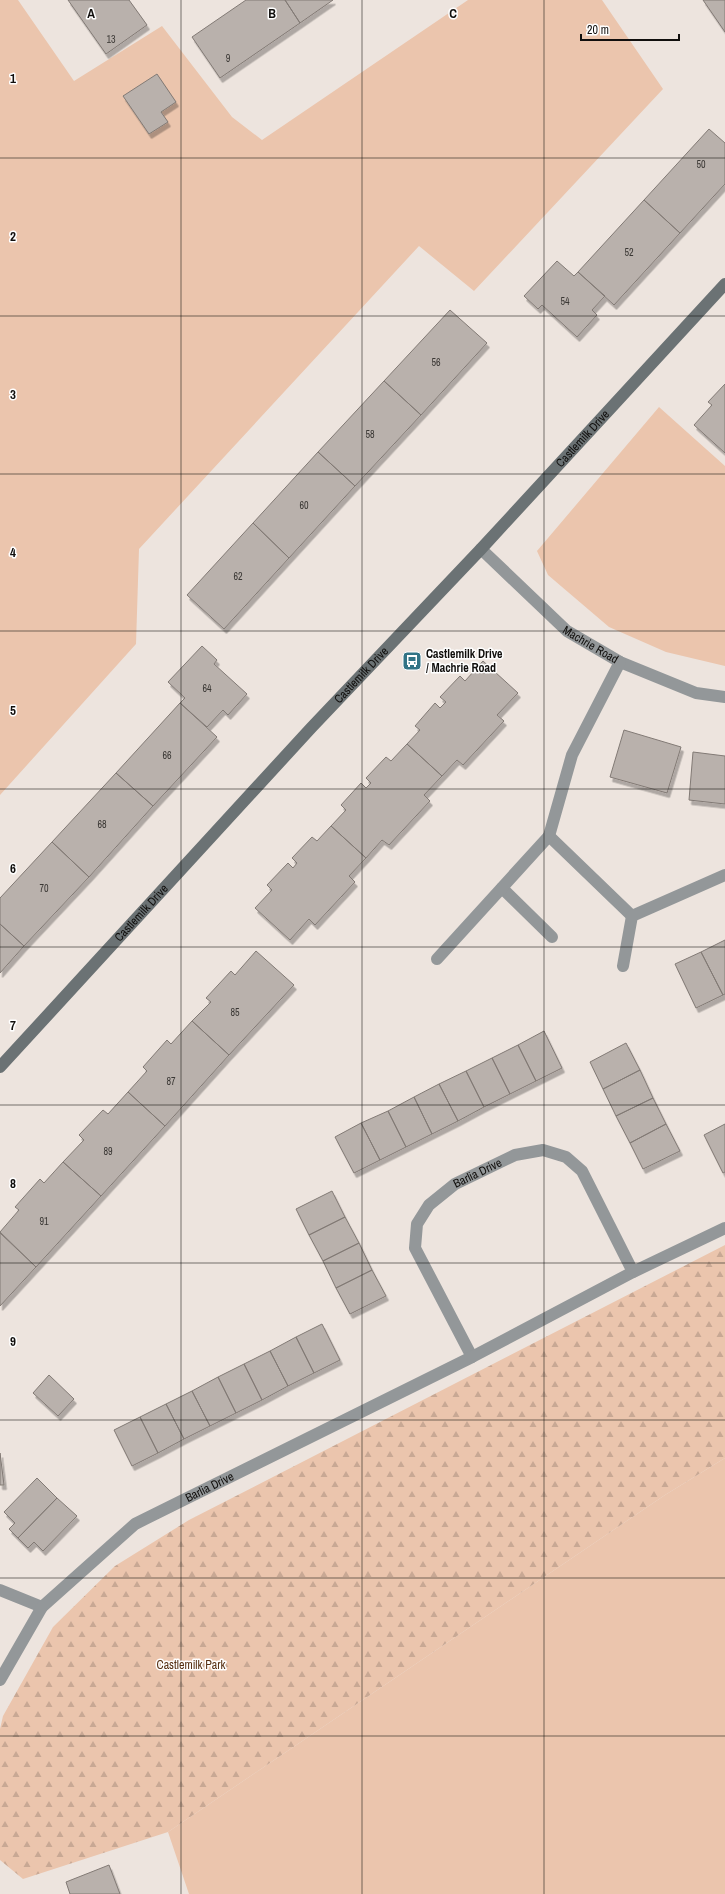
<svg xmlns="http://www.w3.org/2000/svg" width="725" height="1894" viewBox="0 0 725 1894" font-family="'Archivo Narrow',sans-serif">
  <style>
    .green { fill: #ebc5ad }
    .forest { fill: url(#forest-firs) }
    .building { fill: #b9b1ac; stroke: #827a75; filter: url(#shadow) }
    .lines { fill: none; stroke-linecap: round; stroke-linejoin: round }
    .street { stroke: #939799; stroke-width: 12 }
    .secondary { stroke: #6b7274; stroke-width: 12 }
    .grid { fill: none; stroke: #110f0d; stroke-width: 1; stroke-opacity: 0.55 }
    .labels { text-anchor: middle; stroke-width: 3; stroke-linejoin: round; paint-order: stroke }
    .number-label { font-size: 10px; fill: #3b3835 }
    .street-label { font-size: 12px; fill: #110f0d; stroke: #fff }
    .poi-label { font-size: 12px; font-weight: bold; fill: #110f0d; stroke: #fff; text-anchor: start }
    .park-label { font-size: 12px; fill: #552d0f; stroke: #fff }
    .grid-label { font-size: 13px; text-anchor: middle; font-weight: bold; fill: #110f0d; stroke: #fff; stroke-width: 3; stroke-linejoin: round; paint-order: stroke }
  </style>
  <defs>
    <pattern id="forest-firs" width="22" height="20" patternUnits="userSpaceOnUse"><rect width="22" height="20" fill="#ebc5ad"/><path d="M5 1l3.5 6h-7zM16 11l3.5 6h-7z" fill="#c8a894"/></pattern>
    <filter id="shadow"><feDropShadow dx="2.5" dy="4.5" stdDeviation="0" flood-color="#0004"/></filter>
  </defs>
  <rect width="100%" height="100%" fill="#ede4de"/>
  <path class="green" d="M 0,0 L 18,0 L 74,81 L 162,26 L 232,117 L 262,140 L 468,0 L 602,0 L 663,89 L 474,291 L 419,246 L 139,549 L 136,644 L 0,795 Z
    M 659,407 L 725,466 L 725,666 L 666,652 L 609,627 L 548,575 L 537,551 Z
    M 725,1458 L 725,1894 L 189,1894 L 168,1832 L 665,1495 Z"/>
  <path class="forest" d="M 725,1245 L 725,1458 L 665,1495 L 168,1832 L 23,1879 L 0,1860 L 0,1729 L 3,1716 L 53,1627 L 115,1566 L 189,1520 Z"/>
  <path class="building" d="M 68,0 L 129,0 L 147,25 L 106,54 Z
    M 246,0 L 285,0 L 300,23 L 220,78 L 192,37 Z
    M 285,0 L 333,0 L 300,23 Z
    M 703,0 L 725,0 L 725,32 Z
    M 157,74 L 176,102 L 161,112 L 168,122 L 149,134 L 123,96 Z
    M 709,129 L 725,143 L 725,184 L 680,233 L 644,200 Z
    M 644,200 L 680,233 L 614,305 L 578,272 Z
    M 557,261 L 574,276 L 578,272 L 605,296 L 592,310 L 597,315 L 577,337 L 542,305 L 538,309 L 524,296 Z
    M 450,310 L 487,343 L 421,415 L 384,381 Z
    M 384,381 L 421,415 L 355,486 L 318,452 Z
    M 725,384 L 725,453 L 694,425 L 712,405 L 708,402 Z
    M 318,452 L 355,486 L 289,558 L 253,523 Z
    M 253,523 L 289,558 L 224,629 L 187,595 Z
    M 202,646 L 217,660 L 214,664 L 247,694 L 228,715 L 223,710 L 207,727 L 180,703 L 185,698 L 168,682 Z
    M 483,661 L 518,693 L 497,715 L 504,721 L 463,765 L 457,760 L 442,776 L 407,744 L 420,730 L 415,726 L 435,703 L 440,708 L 446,702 L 440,697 L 460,676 L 465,681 Z
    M 180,703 L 217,737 L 153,806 L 116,773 Z
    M 624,730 L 681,747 L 667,793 L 610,777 Z
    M 407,744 L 442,776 L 424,795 L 430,801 L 389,845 L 382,840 L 366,858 L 331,826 L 346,810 L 341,805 L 361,783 L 366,788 L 371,783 L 366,778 L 386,757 L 391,761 Z
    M 693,752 L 725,756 L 725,804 L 689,800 Z
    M 116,773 L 153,806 L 89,877 L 52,842 Z
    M 331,826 L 366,858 L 349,876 L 355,882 L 315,925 L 309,919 L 290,940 L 255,908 L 272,890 L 267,885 L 288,863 L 293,868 L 297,863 L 292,858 L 312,837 L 317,841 Z
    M 52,842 L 89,877 L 24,946 L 0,924 L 0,898 Z
    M 0,924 L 24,946 L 0,973 Z
    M 725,940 L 725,994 L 723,995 L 701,952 Z
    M 256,951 L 294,985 L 229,1055 L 192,1021 L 211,1002 L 206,998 L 231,971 L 235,975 Z
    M 701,952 L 723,995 L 696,1008 L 675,964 Z
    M 192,1021 L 229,1055 L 165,1126 L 128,1092 L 147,1071 L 143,1067 L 167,1040 L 171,1044 Z
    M 544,1031 L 562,1068 L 536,1081 L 518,1045 Z
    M 626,1043 L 640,1070 L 603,1089 L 590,1062 Z
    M 518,1045 L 536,1081 L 510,1094 L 492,1058 Z
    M 492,1058 L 510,1094 L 484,1107 L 466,1071 Z
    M 640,1070 L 653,1098 L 616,1116 L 603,1089 Z
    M 466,1071 L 484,1107 L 458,1121 L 439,1084 Z
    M 439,1084 L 458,1121 L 432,1134 L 414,1097 Z
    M 128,1092 L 165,1126 L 101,1196 L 63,1162 L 84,1140 L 79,1135 L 103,1110 L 108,1114 Z
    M 414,1097 L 432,1134 L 406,1147 L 388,1111 Z
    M 653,1098 L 666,1124 L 630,1143 L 616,1116 Z
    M 388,1111 L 406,1147 L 380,1160 L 361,1123 Z
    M 361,1123 L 380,1160 L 354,1173 L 335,1137 Z
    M 666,1124 L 680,1151 L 643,1169 L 630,1143 Z
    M 725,1124 L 725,1172 L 723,1173 L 704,1135 Z
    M 63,1162 L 101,1196 L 36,1267 L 0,1232 L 19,1210 L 15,1207 L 40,1179 L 44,1183 Z
    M 332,1191 L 345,1217 L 309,1235 L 296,1209 Z
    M 345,1217 L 359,1243 L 323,1261 L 309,1235 Z
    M 0,1233 L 36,1267 L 0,1306 Z
    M 359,1243 L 372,1270 L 336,1288 L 323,1261 Z
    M 372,1270 L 386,1296 L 350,1314 L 336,1288 Z
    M 322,1324 L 340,1360 L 314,1373 L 296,1337 Z
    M 296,1337 L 314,1373 L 288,1386 L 270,1351 Z
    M 270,1351 L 288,1386 L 262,1400 L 244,1364 Z
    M 244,1364 L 262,1400 L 236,1413 L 218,1377 Z
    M 49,1375 L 74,1399 L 58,1416 L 33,1393 Z
    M 218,1377 L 236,1413 L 210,1426 L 192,1391 Z
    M 192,1391 L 210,1426 L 184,1439 L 166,1404 Z
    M 166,1404 L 184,1439 L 158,1453 L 140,1417 Z
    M 140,1417 L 158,1453 L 132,1466 L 114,1430 Z
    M 0,1453 L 4,1485 L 0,1485 Z
    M 37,1478 L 57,1498 L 18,1538 L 9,1529 L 15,1523 L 4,1512 Z
    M 57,1498 L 77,1516 L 43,1551 L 34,1542 L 28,1548 L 18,1538 Z
    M 109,1865 L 120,1894 L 70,1894 L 66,1882 Z"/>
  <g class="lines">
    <g class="street">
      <path id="s1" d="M 481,549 L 567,631 L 620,662 L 696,693 L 725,697"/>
      <path d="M 549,836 L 632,916"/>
      <path d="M 502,888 L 552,937"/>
      <path d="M 437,959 L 549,836 L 572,755 L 620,662"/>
      <path d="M 623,966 L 632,916 L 725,875"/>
      <path id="s2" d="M 472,1357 L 415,1248 L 417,1224 L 429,1205 L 455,1184 L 515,1155 L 543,1150 L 566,1157 L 582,1171 L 633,1272"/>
      <path d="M 0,1590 L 42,1607"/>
      <path id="s3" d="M 0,1680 L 42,1607 L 135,1524 L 472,1357 L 633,1272 L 725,1228"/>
    </g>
    <path class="secondary" id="s4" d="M 0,1067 L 311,728 L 481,549 L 725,284"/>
  </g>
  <path class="grid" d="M 181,0 L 181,1894M 362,0 L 362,1894M 544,0 L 544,1894M 0,158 L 725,158M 0,316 L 725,316M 0,474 L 725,474M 0,631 L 725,631M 0,789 L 725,789M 0,947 L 725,947M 0,1105 L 725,1105M 0,1263 L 725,1263M 0,1420 L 725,1420M 0,1578 L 725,1578M 0,1736 L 725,1736"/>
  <defs>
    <g id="bus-square" transform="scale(1)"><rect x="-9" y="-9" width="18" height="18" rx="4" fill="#317385" stroke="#fff"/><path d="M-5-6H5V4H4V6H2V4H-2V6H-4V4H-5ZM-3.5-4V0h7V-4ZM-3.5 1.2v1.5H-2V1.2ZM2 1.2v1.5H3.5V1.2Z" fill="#fff"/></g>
  </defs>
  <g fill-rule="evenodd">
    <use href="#bus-square" x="412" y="661"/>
  </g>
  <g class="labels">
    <g class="number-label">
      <text x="111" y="43">13</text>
      <text x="228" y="62">9</text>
      <text x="701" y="168">50</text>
      <text x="629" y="256">52</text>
      <text x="565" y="305">54</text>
      <text x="436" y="366">56</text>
      <text x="370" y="438">58</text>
      <text x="304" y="509">60</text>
      <text x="238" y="580">62</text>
      <text x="207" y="692">64</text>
      <text x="167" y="759">66</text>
      <text x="102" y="828">68</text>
      <text x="44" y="892">70</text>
      <text x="235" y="1016">85</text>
      <text x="171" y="1085">87</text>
      <text x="108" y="1155">89</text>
      <text x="44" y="1225">91</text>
    </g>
    <g class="street-label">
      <text dy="4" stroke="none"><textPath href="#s4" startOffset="857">Castlemilk Drive</textPath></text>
      <text dy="4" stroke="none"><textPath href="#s1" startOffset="146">Machrie Road</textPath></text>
      <text dy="4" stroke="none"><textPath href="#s4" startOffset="533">Castlemilk Drive</textPath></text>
      <text dy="4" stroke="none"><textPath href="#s4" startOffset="209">Castlemilk Drive</textPath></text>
      <text dy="4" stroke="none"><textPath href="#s2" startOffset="228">Barlia Drive</textPath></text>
      <text dy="4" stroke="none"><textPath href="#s3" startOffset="292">Barlia Drive</textPath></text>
    </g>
    <g class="poi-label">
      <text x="426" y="658">Castlemilk Drive<tspan x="426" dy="14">/ Machrie Road</tspan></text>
    </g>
    <g class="park-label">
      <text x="191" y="1669">Castlemilk Park</text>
    </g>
  </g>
  <g class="grid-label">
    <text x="91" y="18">A</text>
    <text x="272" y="18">B</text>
    <text x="453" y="18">C</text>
    <text x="13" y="83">1</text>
    <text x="13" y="241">2</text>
    <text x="13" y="399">3</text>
    <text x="13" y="557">4</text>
    <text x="13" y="715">5</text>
    <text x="13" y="873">6</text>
    <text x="13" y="1030">7</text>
    <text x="13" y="1188">8</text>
    <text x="13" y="1346">9</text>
  </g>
  <path d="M581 34v6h98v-6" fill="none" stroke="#110f0d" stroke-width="2"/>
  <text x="587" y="34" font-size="12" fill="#110f0d" stroke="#ffffff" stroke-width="3" paint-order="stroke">20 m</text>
</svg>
